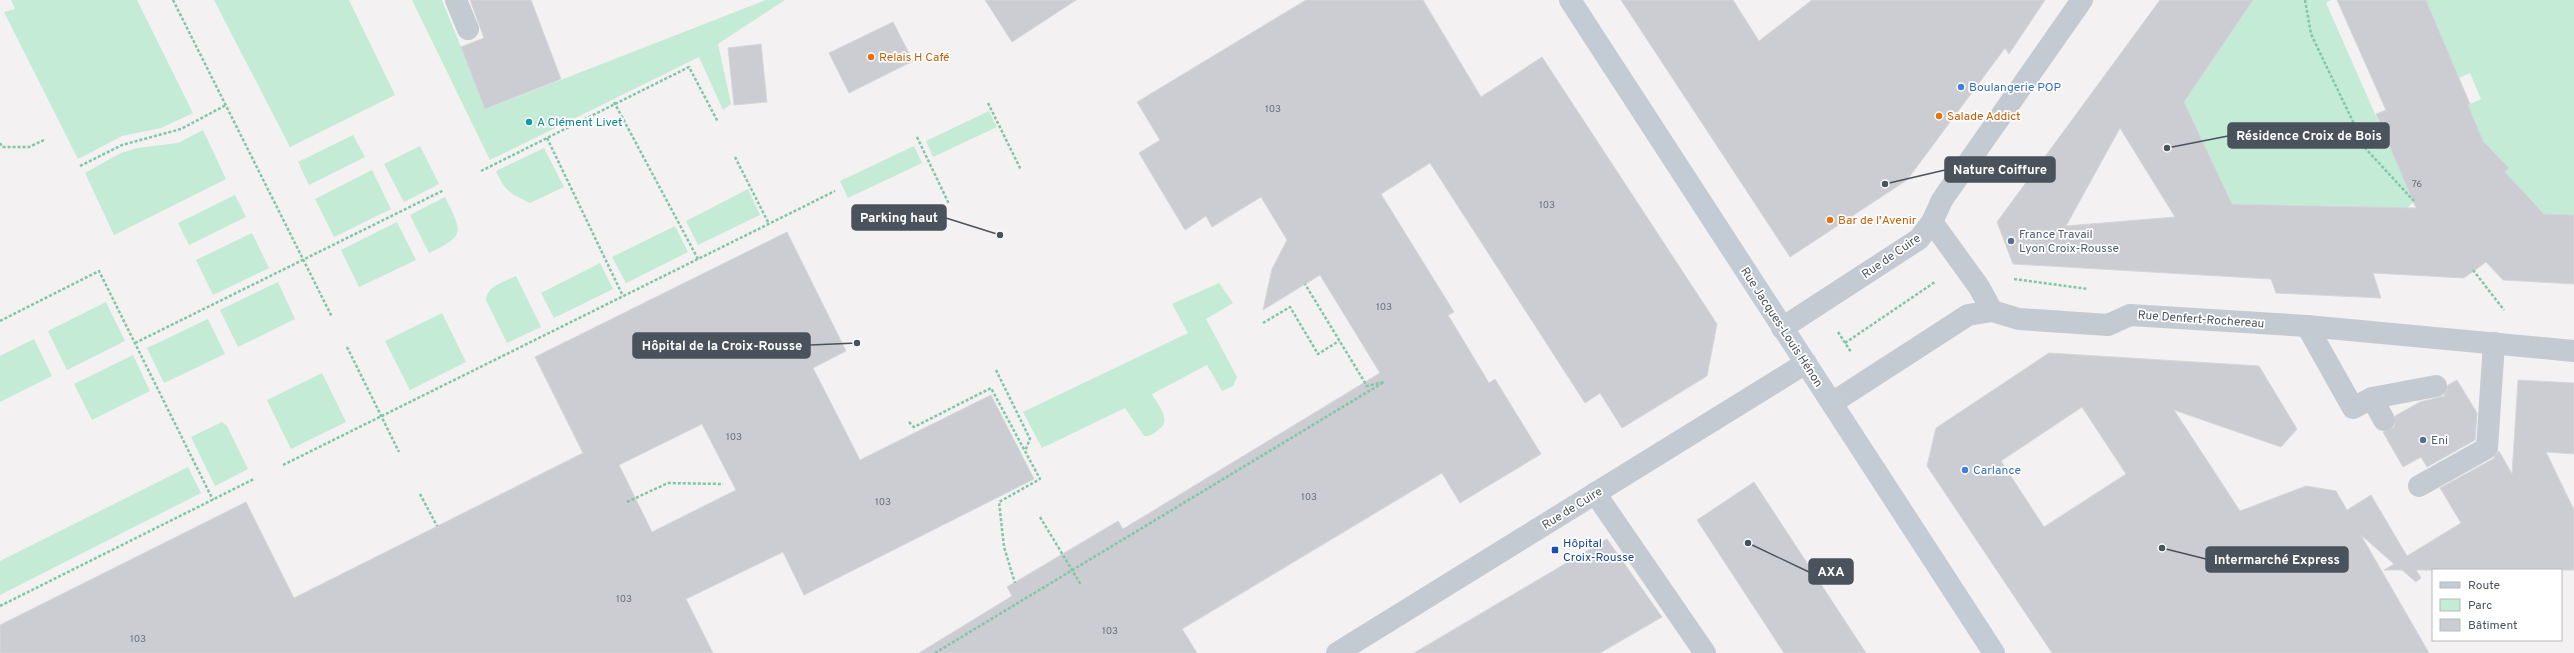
<svg xmlns="http://www.w3.org/2000/svg" width="2574" height="653" viewBox="0 0 2574 653" font-family="Overpass,sans-serif">
  <style>
    .green { fill: #c4ebd5 }
    .building { fill: #cbcdd2; stroke: #d5d7db; fill-rule: evenodd }
    .lines { fill: none; stroke-linecap: round; stroke-linejoin: round }
    .path { stroke: #80c6a7; stroke-width: 2.5; stroke-dasharray: 3 2; stroke-linecap: butt }
    .lane { stroke: #c3cad1; stroke-width: 22 }
    .street { stroke: #c3cad1; stroke-width: 22 }
    .secondary { stroke: #c3cbd5; stroke-width: 22 }
    .food-dot { fill: #e8710a; stroke: #fff; stroke-width: 1.5 }
    .shop-dot { fill: #3f7fe0; stroke: #fff; stroke-width: 1.5 }
    .culture-dot { fill: #0f9aa8; stroke: #fff; stroke-width: 1.5 }
    .service-dot { fill: #5c6f8a; stroke: #fff; stroke-width: 1.5 }
    .transit-dot { fill: #1a4fb4; stroke: #fff; stroke-width: 1.5 }
    .labels { text-anchor: middle; stroke-width: 3.5; stroke-linejoin: round; paint-order: stroke }
    .number-label { font-size: 10px; fill: #6a727a }
    .food-label { font-size: 12px; fill: #c56008; stroke: #fff; text-anchor: start }
    .shop-label { font-size: 12px; fill: #366cbe; stroke: #fff; text-anchor: start }
    .culture-label { font-size: 12px; fill: #0d838f; stroke: #fff; text-anchor: start }
    .service-label { font-size: 12px; fill: #4e5e75; stroke: #fff; text-anchor: start }
    .street-label { font-size: 12px; fill: #4a535c; stroke: #fff }
    .transit-label { font-size: 12px; fill: #164399; stroke: #fff; text-anchor: start }
    .leader { fill: none; stroke: #4a535c; stroke-width: 1.5 }
    .callout-dot { fill: #4a535c; stroke: #fff; stroke-width: 1.5 }
    .callout { fill: #4a535c; stroke: #4a535c; stroke-width: 1.5 }
    .callout-label { font-size: 13px; text-anchor: middle; font-weight: bold; fill: #fff }
  </style>
  <rect width="100%" height="100%" fill="#f3f1f1"/>
  <path class="green" d="M 11,0 L 137,0 L 193,113 L 161,128 L 122,136 L 78,159 L 4,12 L 15,9 Z
    M 214,0 L 349,0 L 395,95 L 290,147 Z
    M 412,0 L 442,0 L 486,109 L 766,0 L 785,0 L 718,44 L 731,104 L 723,110 L 699,57 L 490,160 Z
    M 2253,0 L 2331,0 L 2326,3 L 2387,141 L 2422,194 L 2404,211 L 2351,206 L 2232,204 L 2184,102 Z
    M 2426,0 L 2574,0 L 2574,216 L 2544,214 L 2505,172 L 2509,168 L 2483,141 L 2468,105 L 2481,99 L 2470,73 L 2459,78 Z
    M 989,111 L 997,127 L 933,157 L 926,141 Z
    M 203,130 L 226,179 L 114,235 L 85,173 L 121,153 L 137,148 L 178,143 Z
    M 353,135 L 365,157 L 309,185 L 298,162 Z
    M 420,146 L 439,184 L 404,202 L 384,164 Z
    M 914,146 L 922,163 L 848,198 L 840,181 Z
    M 544,148 L 564,187 L 530,203 C 510,194 505,191 496,171 Z
    M 372,170 L 391,209 L 334,237 L 315,199 Z
    M 748,189 L 760,215 L 698,245 L 686,221 Z
    M 235,195 L 246,217 L 189,245 L 178,223 Z
    M 445,197 C 463,233 465,236 429,253 L 410,215 Z
    M 397,222 L 416,260 L 359,287 L 341,250 Z
    M 675,226 L 688,252 L 626,283 L 612,257 Z
    M 252,233 L 269,268 L 213,295 L 196,260 Z
    M 600,263 L 613,289 L 554,318 L 541,293 Z
    M 516,276 L 541,327 L 507,343 L 486,300 C 487,286 504,282 516,276 Z
    M 278,282 L 295,319 L 238,347 L 220,310 Z
    M 1219,283 L 1233,303 L 1206,319 L 1237,377 L 1233,386 L 1222,391 L 1207,365 L 1152,394 C 1158,405 1173,421 1158,430 C 1153,434 1150,436 1144,436 L 1125,408 L 1042,448 L 1023,412 L 1188,333 L 1172,304 Z
    M 106,302 L 125,341 L 67,370 L 48,331 Z
    M 442,313 L 466,362 L 410,390 L 385,341 Z
    M 208,319 L 225,354 L 164,383 L 147,348 Z
    M 34,339 L 52,376 L 0,402 L 0,356 Z
    M 133,355 L 150,391 L 92,420 L 74,384 Z
    M 322,373 L 346,422 L 291,449 L 267,400 Z
    M 222,422 L 227,426 L 248,469 L 215,486 L 191,437 Z
    M 188,467 L 201,493 L 0,595 L 0,561 Z"/>
  <path class="building" d="M 470,0 L 531,0 L 561,79 L 485,109 L 461,47 L 484,38 Z
    M 985,0 L 1076,0 L 1012,42 Z
    M 1306,0 L 1423,0 L 1481,97 L 1542,57 L 1717,324 L 1707,376 L 1622,428 L 1600,393 L 1585,403 L 1430,163 L 1381,194 L 1454,312 L 1448,315 L 1489,383 L 1495,379 L 1541,454 L 1460,503 L 1442,473 L 1182,629 L 1197,653 L 919,653 L 1012,596 L 1007,587 L 1118,521 L 1123,529 L 1380,373 L 1320,275 L 1263,310 L 1272,269 L 1287,240 L 1261,197 L 1212,227 L 1206,216 L 1185,230 L 1139,153 L 1160,140 L 1137,102 Z
    M 1621,0 L 1733,0 L 1759,41 L 1812,0 L 2045,0 L 2009,54 L 2005,48 L 1907,180 L 1790,257 Z
    M 2160,0 L 2253,0 L 2184,102 L 2232,204 L 2416,208 L 2376,114 L 2386,110 L 2337,0 L 2426,0 L 2470,104 L 2468,105 L 2483,141 L 2509,168 L 2505,172 L 2544,214 L 2574,215 L 2574,284 L 2503,280 L 2486,262 L 2464,278 L 2373,273 L 2381,298 L 2276,293 L 2271,279 L 2013,264 L 1997,222 ZM 2120,128 L 2175,217 L 2066,226 Z
    M 893,22 L 913,61 L 849,93 L 829,53 Z
    M 761,44 L 767,102 L 734,105 L 728,48 Z
    M 787,232 L 846,351 L 813,368 L 860,460 L 991,395 L 1034,479 L 804,595 L 783,552 L 686,599 L 713,653 L 0,653 L 0,625 L 246,502 L 294,598 L 583,453 L 535,357 ZM 702,424 L 736,490 L 652,532 L 619,465 Z
    M 2049,353 L 2259,366 L 2297,429 L 2281,447 L 2174,410 L 2240,511 L 2306,486 L 2336,491 L 2347,510 L 2371,495 L 2407,556 L 2461,523 L 2440,488 L 2493,459 L 2499,451 L 2512,474 L 2518,380 L 2574,383 L 2574,454 L 2546,452 L 2574,510 L 2574,570 L 2416,570 L 2421,578 L 2416,582 L 2402,570 L 2384,570 L 2394,564 L 2361,535 L 2429,653 L 2052,653 L 1927,466 L 1936,428 ZM 2082,407 L 2126,474 L 2044,527 L 2001,461 Z
    M 2457,380 L 2477,413 L 2475,440 L 2427,467 L 2421,457 L 2403,467 L 2383,432 L 2394,427 L 2395,416 L 2420,402 L 2444,396 L 2448,385 Z
    M 1754,482 L 1866,653 L 1784,653 L 1697,520 Z
    M 1607,539 L 1662,617 L 1600,653 L 1414,653 Z"/>
  <g class="lines">
    <path class="path" d="M 173,0 L 332,317
      M 2305,0 L 2311,34 L 2366,149 L 2414,201
      M 614,102 L 698,259
      M 988,103 L 1021,170
      M 917,137 L 949,204
      M 547,138 L 623,296
      M 0,143 L 2,147 L 29,147 L 44,140
      M 735,157 L 769,224
      M 80,166 L 122,145 L 181,129 L 226,105
      M 481,171 L 689,67 L 718,122
      M 2473,270 L 2504,310
      M 2014,279 L 2088,289
      M 0,321 L 99,271 L 213,500
      M 1263,323 L 1290,307 L 1318,354 L 1339,341
      M 1838,332 L 1851,352
      M 135,343 L 444,190
      M 1845,343 L 1935,282
      M 347,347 L 399,452
      M 996,370 L 1030,439 L 1025,451
      M 909,422 L 914,427 L 991,388 L 1040,479 L 999,502 L 1004,547 L 1015,583
      M 283,465 L 835,191
      M 420,494 L 437,526
      M 627,502 L 668,483 L 723,484
      M 1040,517 L 1081,585
      M 0,606 L 254,479
      M 935,653 L 1384,382 L 1367,386 L 1305,284"/>
    <path class="lane" d="M 456,0 L 468,29
      M 2307,326 L 2353,408 L 2372,398 L 2384,420
      M 2372,398 L 2436,386
      M 2419,486 L 2487,448 L 2494,343
      M 1595,493 L 1705,653"/>
    <path class="street" d="M 1932,222 L 1979,287 L 1992,311
      M 1782,328 L 1919,239 L 1932,222 L 1942,200 L 2082,0
      M 1832,403 L 1968,315 L 1992,311 L 2019,319 L 2108,325 L 2130,315 L 2307,326 L 2574,351
      M 1337,653 L 1806,363"/>
    <path class="secondary" d="M 1570,0 L 1994,653"/>
  </g>
  <g class="food-dot">
    <circle cx="871" cy="57" r="4"/>
    <circle cx="1939" cy="116" r="4"/>
    <circle cx="1830" cy="220" r="4"/>
  </g>
  <g class="shop-dot">
    <circle cx="1961" cy="87" r="4"/>
    <circle cx="1965" cy="470" r="4"/>
  </g>
  <circle class="culture-dot" cx="529" cy="122" r="4"/>
  <g class="service-dot">
    <circle cx="2011" cy="241" r="4"/>
    <circle cx="2423" cy="440" r="4"/>
  </g>
  <rect class="transit-dot" x="1551" y="546" width="8" height="8" rx="2"/>
  <g class="labels">
    <g class="number-label">
      <text x="1273" y="112">103</text>
      <text x="2417" y="187">76</text>
      <text x="1547" y="208">103</text>
      <text x="1384" y="310">103</text>
      <text x="734" y="440">103</text>
      <text x="1309" y="500">103</text>
      <text x="883" y="505">103</text>
      <text x="624" y="602">103</text>
      <text x="1110" y="634">103</text>
      <text x="138" y="642">103</text>
    </g>
    <g class="food-label">
      <text x="879" y="61">Relais H Café</text>
      <text x="1947" y="120">Salade Addict</text>
      <text x="1838" y="224">Bar de l'Avenir</text>
    </g>
    <g class="shop-label">
      <text x="1969" y="91">Boulangerie POP</text>
      <text x="1973" y="474">Carlance</text>
    </g>
    <g class="culture-label">
      <text x="537" y="126">A Clément Livet</text>
    </g>
    <g class="service-label">
      <text x="2019" y="238">France Travail<tspan x="2019" dy="14">Lyon Croix-Rousse</tspan></text>
      <text x="2431" y="444">Eni</text>
    </g>
    <g class="street-label">
      <text transform="translate(1891 256) rotate(-35)" y="4">Rue de Cuire</text>
      <text transform="translate(2201 319) rotate(4)" y="4">Rue Denfert-Rochereau</text>
      <text transform="translate(1782 327) rotate(57)" y="4">Rue Jacques-Louis Hénon</text>
      <text transform="translate(1572 508) rotate(-32)" y="4">Rue de Cuire</text>
    </g>
    <g class="transit-label">
      <text x="1563" y="547">Hôpital<tspan x="1563" dy="14">Croix-Rousse</tspan></text>
    </g>
  </g>
  <path class="leader" d="M2167 148L2228 136M1885 184L1945 170M1000 235L946 218M857 343L810 345M2162 548L2206 559M1748 543L1809 572"/>
  <g class="callout-dot">
    <circle cx="2167" cy="148" r="4"/>
    <circle cx="1885" cy="184" r="4"/>
    <circle cx="1000" cy="235" r="4"/>
    <circle cx="857" cy="343" r="4"/>
    <circle cx="2162" cy="548" r="4"/>
    <circle cx="1748" cy="543" r="4"/>
  </g>
  <g class="callout">
    <rect x="2228" y="123" width="161" height="25" rx="4"/>
    <rect x="1945" y="157" width="110" height="25" rx="4"/>
    <rect x="852" y="205" width="94" height="25" rx="4"/>
    <rect x="633" y="333" width="177" height="25" rx="4"/>
    <rect x="2206" y="547" width="142" height="25" rx="4"/>
    <rect x="1809" y="559" width="44" height="25" rx="4"/>
  </g>
  <g class="callout-label">
    <text x="2309" y="140">Résidence Croix de Bois</text>
    <text x="2000" y="174">Nature Coiffure</text>
    <text x="899" y="222">Parking haut</text>
    <text x="722" y="350">Hôpital de la Croix-Rousse</text>
    <text x="2277" y="564">Intermarché Express</text>
    <text x="1831" y="576">AXA</text>
  </g>
  <rect x="2432" y="569" width="130" height="72" fill="#ffffff" stroke="#b7babe"/>
  <rect x="2440" y="582" width="20" height="6" fill="#c3cbd5" stroke="#b7babe"/>
  <text x="2468" y="589" font-size="12" fill="#4a535c">Route</text>
  <rect x="2440" y="599" width="20" height="12" fill="#c4ebd5" stroke="#b7babe"/>
  <text x="2468" y="609" font-size="12" fill="#4a535c">Parc</text>
  <rect x="2440" y="619" width="20" height="12" fill="#cbcdd2" stroke="#b7babe"/>
  <text x="2468" y="629" font-size="12" fill="#4a535c">Bâtiment</text>
</svg>
